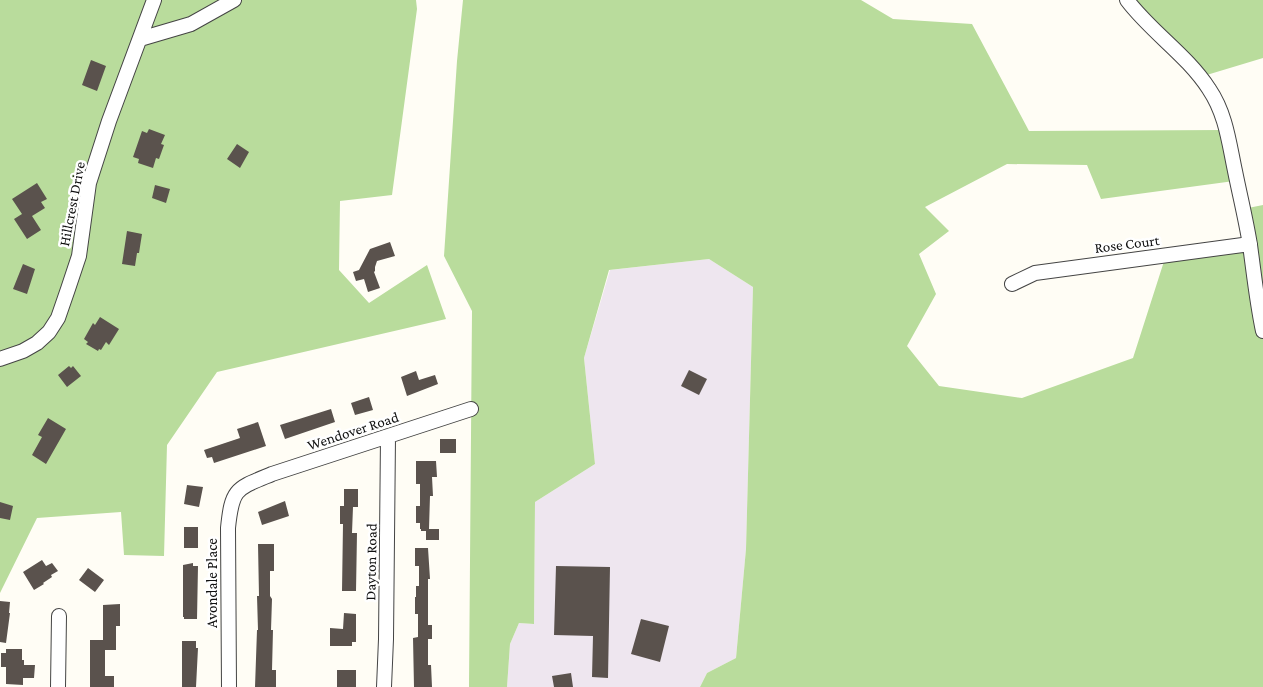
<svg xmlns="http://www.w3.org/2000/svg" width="1263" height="687" viewBox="0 0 1263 687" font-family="'Crimson Pro',serif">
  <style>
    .industrial { fill: #eee6ef }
    .forest { fill: #b9dc9c }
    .building { fill: #5a524d }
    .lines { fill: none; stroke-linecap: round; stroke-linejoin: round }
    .minor-casing { stroke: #444; stroke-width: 16 }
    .minor { stroke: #fff; stroke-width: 14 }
    .labels { text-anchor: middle; stroke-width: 5; stroke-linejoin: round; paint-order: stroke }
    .street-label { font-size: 15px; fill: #111; stroke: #fff }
  </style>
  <rect width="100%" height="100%" fill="#fffdf5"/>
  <path class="industrial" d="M 709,259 L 753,287 L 746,549 L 736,658 L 707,673 L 700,687 L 507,687 L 510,644 L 519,623 L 534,624 L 535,502 L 595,464 L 584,358 L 610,270 Z"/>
  <path class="forest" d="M 0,0 L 416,0 L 417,9 L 392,195 L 340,201 L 339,270 L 369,303 L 427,265 L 446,319 L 217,372 L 167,445 L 164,556 L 124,555 L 121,512 L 37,518 L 0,593 Z
    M 463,0 L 861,0 L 893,19 L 972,24 L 1029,131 L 1224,130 L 1234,181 L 1101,199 L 1087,165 L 1007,164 L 925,207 L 949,231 L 919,254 L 936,294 L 907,346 L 939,386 L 1022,398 L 1133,358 L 1167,252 L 1243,241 L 1238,210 L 1263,205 L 1263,687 L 700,687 L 707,673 L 736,658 L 746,549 L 753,287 L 709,259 L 609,270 L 584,358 L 595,464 L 535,502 L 534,624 L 519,623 L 510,644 L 507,687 L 469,687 L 472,311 L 444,256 L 457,61 Z
    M 1135,0 L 1263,0 L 1263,58 L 1200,77 Z"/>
  <path class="building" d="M 91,60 L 106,66 L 97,91 L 82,85 Z
    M 149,129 L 165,135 L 161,144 L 164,145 L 159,159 L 156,158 L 153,168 L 138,163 L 139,159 L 133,157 L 142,131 L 147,133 Z
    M 237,144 L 249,152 L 240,168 L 227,159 Z
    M 37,183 L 47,199 L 41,202 L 45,208 L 32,216 L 41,230 L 27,239 L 14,219 L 22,214 L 12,199 Z
    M 155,185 L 170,189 L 166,203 L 152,198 Z
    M 127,231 L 142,234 L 139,253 L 137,253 L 135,266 L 122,264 Z
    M 390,242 L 395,256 L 377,261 L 375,267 L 375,271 L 374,272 L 380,288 L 368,292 L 364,279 L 356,281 L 353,272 L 359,270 L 370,249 Z
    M 23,264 L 35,269 L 27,294 L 13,289 Z
    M 100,317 L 119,329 L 109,345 L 106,342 L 101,350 L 99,349 L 98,351 L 86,344 L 88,342 L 84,339 L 93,323 L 95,325 Z
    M 69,366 L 71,368 L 73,366 L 81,376 L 67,387 L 58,375 Z
    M 689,370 L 707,379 L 699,395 L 681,386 Z
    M 416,371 L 419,380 L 435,375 L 438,384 L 407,396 L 401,377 Z
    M 369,397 L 373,410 L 355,415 L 351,403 Z
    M 331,409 L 335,422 L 285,439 L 280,425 Z
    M 48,418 L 66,429 L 46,464 L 32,455 L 42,437 L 38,435 Z
    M 258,422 L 266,446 L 214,463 L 212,457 L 207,458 L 204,450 L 240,438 L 237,429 Z
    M 440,439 L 456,439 L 456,453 L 440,453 Z
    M 416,461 L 436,461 L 437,477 L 432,477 L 433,496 L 430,496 L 429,529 L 439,529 L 439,540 L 426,540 L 426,531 L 421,531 L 421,529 L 420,529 L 420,523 L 416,523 L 416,506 L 420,506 L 420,484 L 416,484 Z
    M 187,485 L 203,487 L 199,507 L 184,504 Z
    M 344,489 L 358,489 L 358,507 L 353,507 L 352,533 L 357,533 L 356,591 L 342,591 L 343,524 L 340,524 L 340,506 L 344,506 Z
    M 285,501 L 289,516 L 262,525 L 258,512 Z
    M 0,502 L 13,506 L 10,520 L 0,518 Z
    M 184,527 L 198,527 L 198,548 L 184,548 Z
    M 258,544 L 274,544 L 274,571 L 270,571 L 270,596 L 272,599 L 271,630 L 273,630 L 272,670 L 276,670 L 276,687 L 255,687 L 257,630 L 258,630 L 257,596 L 259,596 Z
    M 415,548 L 428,548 L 430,579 L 428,579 L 428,625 L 432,625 L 432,639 L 428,639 L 428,665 L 431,665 L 432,687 L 414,687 L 413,638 L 418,637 L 418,614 L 415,614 L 415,597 L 416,597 L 416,586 L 419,586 L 419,566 L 415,566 Z
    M 42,560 L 46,566 L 52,563 L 58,571 L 51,575 L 52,577 L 43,583 L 44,584 L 34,590 L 23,572 Z
    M 193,563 L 193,566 L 198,566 L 197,619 L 184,619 L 184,617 L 183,617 L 183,565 Z
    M 556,566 L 610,567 L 608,678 L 592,677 L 593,636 L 554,635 Z
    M 88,568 L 104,580 L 95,592 L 79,580 Z
    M 0,601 L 10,602 L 9,613 L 10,613 L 6,643 L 0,642 Z
    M 120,604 L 120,626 L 116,626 L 116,650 L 105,650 L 105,676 L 114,676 L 114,687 L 90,687 L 90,640 L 103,640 L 103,605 Z
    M 344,613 L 356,614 L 356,642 L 352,642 L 352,646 L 330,646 L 330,628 L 343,629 Z
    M 641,619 L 669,626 L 660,662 L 631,654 Z
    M 182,641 L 196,641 L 196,648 L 198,648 L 196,687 L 182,687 Z
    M 6,649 L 22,649 L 22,660 L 24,660 L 24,665 L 35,665 L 34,678 L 23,678 L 23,685 L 6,684 L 6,667 L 1,667 L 1,653 L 6,653 Z
    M 337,670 L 356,670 L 356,687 L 337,687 Z
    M 571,673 L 573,687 L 554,687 L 552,676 Z"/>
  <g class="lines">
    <g class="minor-casing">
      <path id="minor" d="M 1127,0 C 1151,32 1187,55 1209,89 C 1226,114 1229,143 1235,171 C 1240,196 1246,220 1250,245 C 1254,274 1257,303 1263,331
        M 140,39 L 191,24 L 234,0
        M 1012,284 L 1035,273 L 1250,244
        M 0,359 L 23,351 L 37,343 L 49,332 L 58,318 L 68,289 L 79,256 L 89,183 L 109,121 L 154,0
        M 58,687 L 59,616
        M 229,687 L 228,528 C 232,488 236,489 272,474 L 471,409
        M 384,687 L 386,639 L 388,437"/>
    </g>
    <use href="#minor" class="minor"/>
  </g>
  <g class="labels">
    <g class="street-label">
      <text transform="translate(72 204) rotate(-79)" y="5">Hillcrest Drive</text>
      <text transform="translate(1127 244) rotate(-7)" y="5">Rose Court</text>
      <text transform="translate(353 431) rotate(-18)" y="5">Wendover Road</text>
      <text transform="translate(371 562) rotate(-89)" y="5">Dayton Road</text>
      <text transform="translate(212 583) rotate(-90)" y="5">Avondale Place</text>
    </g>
  </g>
</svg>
